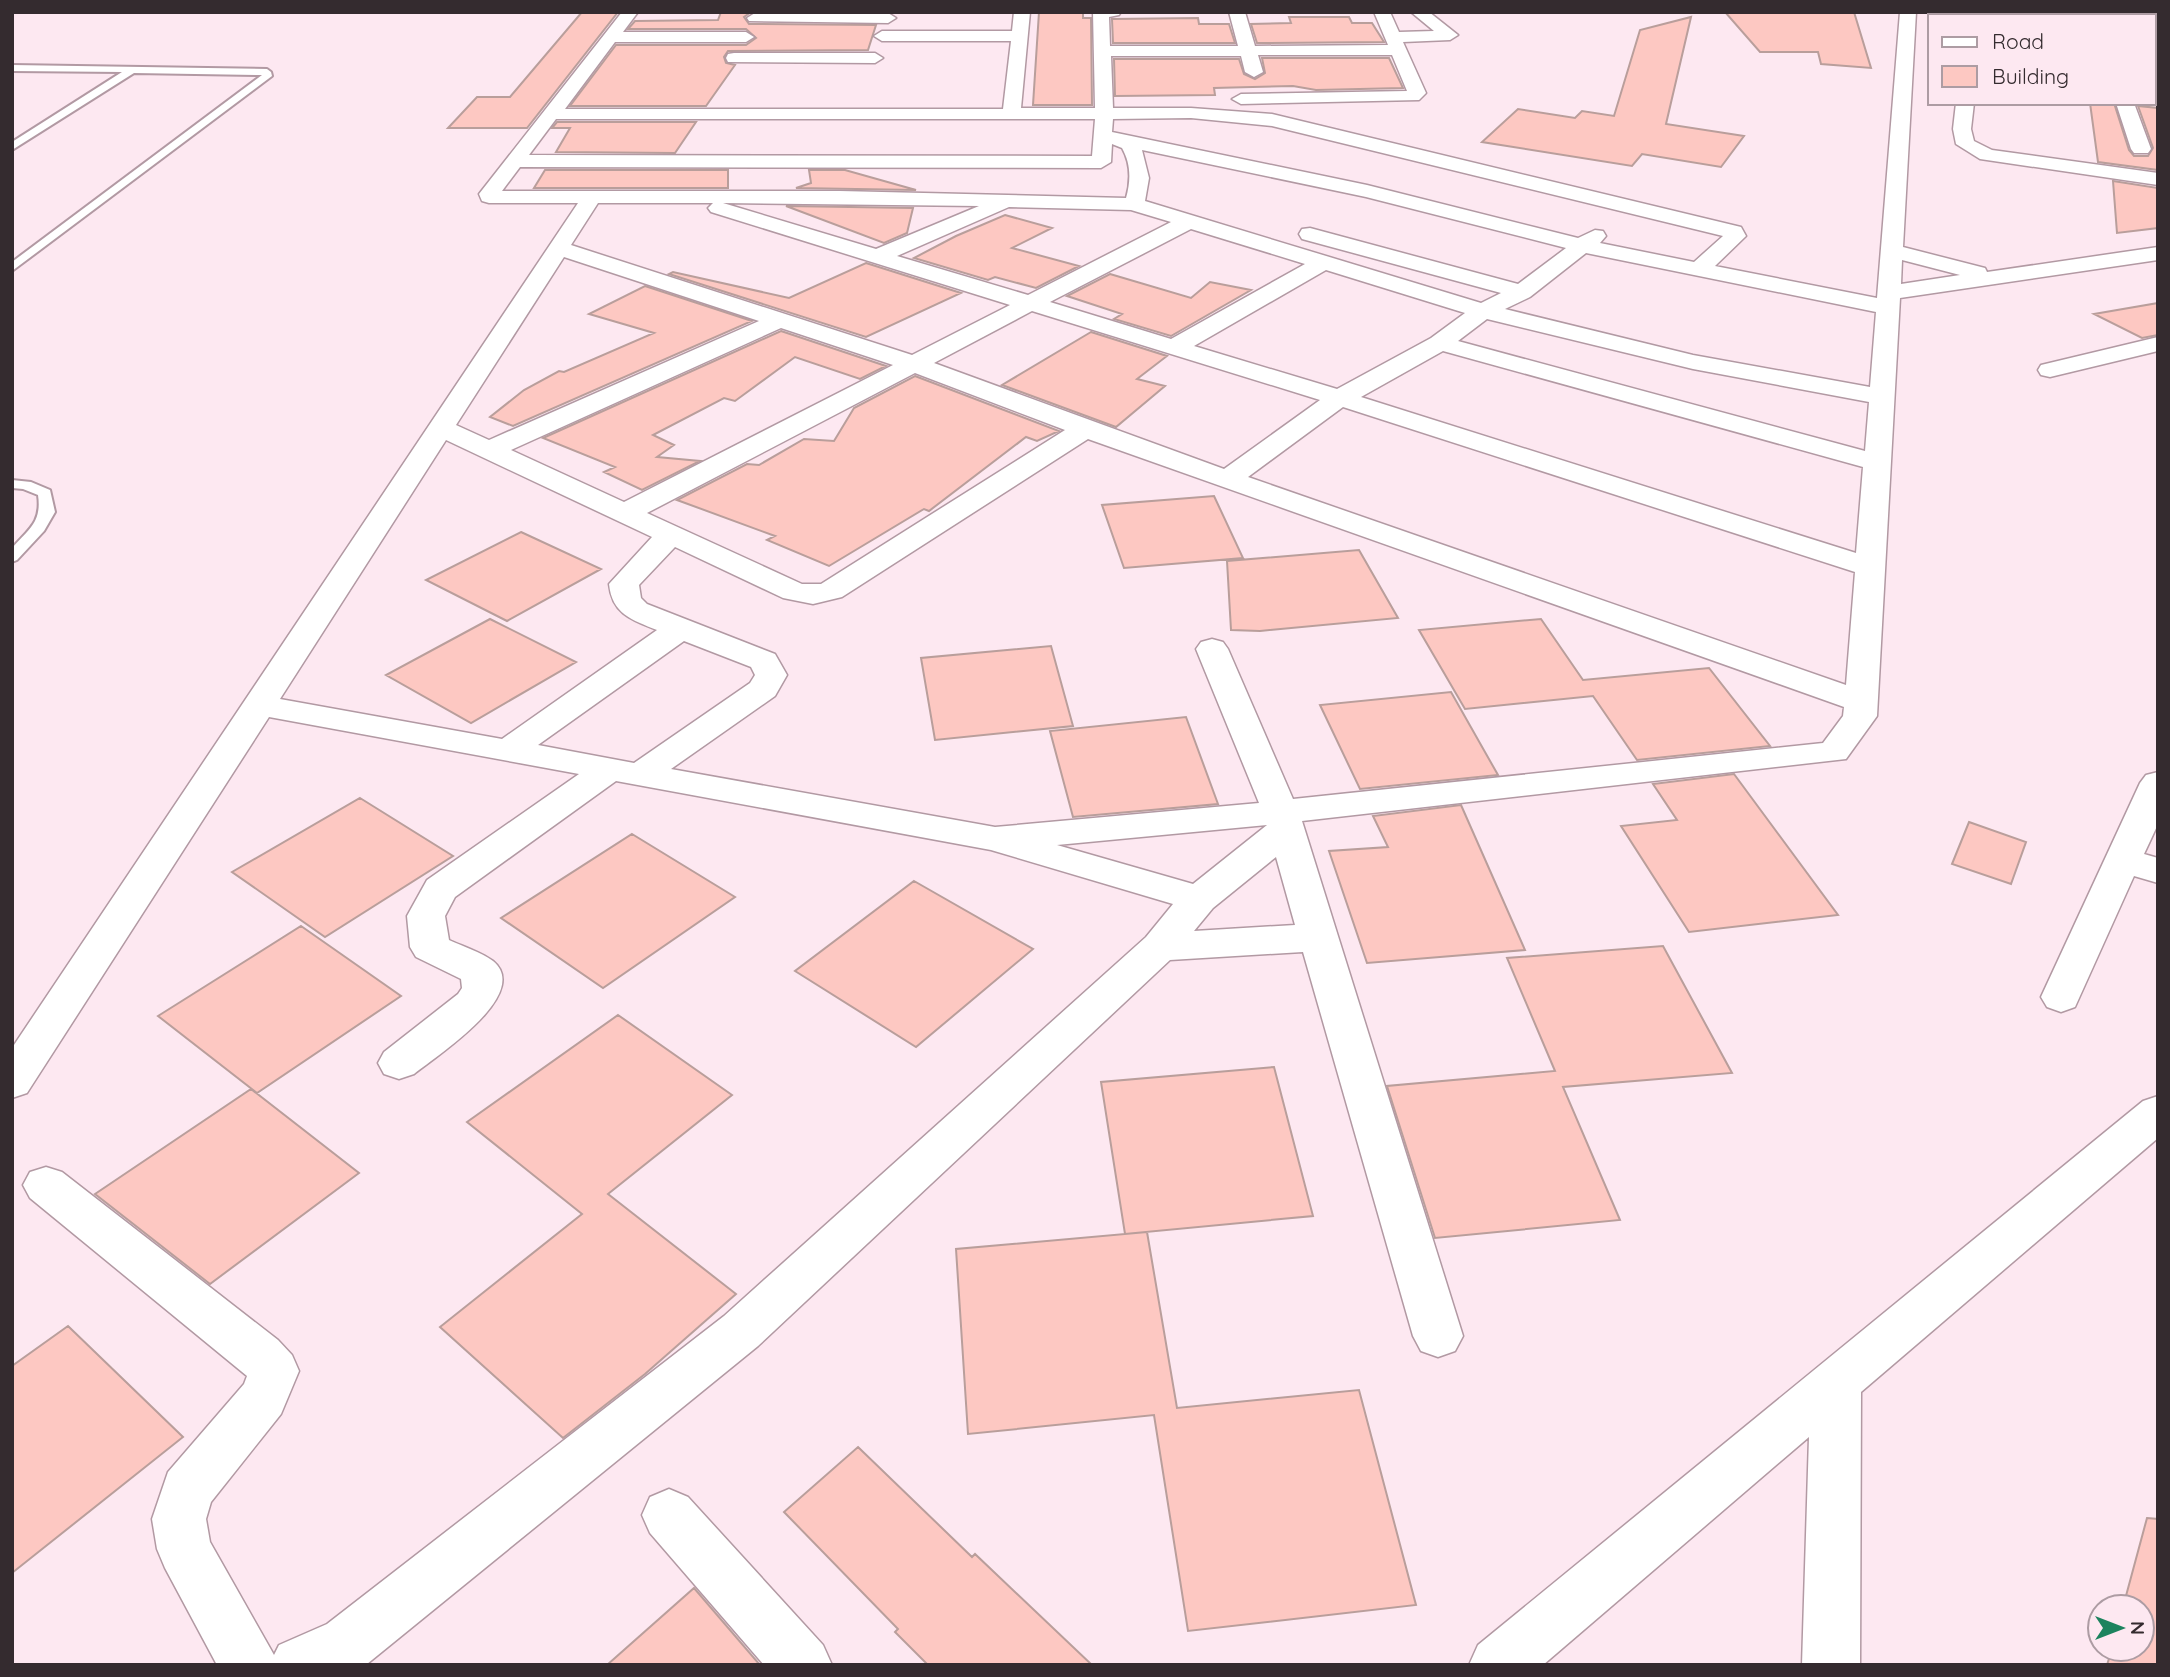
<svg xmlns="http://www.w3.org/2000/svg" width="2170" height="1677" viewBox="0 0 2170 1677" font-family="Quicksand,sans-serif">
  <style>
    .building { fill: #fdc8c2; stroke: #b99e9b; stroke-width: 2 }
    .lines { fill: none; stroke-linecap: round; stroke-linejoin: round }
    .service-casing { stroke: #b299a3; stroke-width: 4 }
    .minor-casing { stroke: #b299a3; stroke-width: 3 }
    .path { stroke: #a19298; stroke-width: 2; stroke-dasharray: 3.5 2; stroke-linecap: butt }
    .service { fill: #fff; fill-rule: evenodd }
    .minor { fill: #fff; fill-rule: evenodd }
  </style>
  <rect width="100%" height="100%" fill="#fde8f1"/>
  <path class="building" d="M 582,12 L 618,12 L 527,128 L 448,128 L 477,97 L 510,97 Z
    M 721,12 L 751,12 L 744,17 L 749,24 L 876,25 L 868,50 L 728,51 L 724,57 L 726,63 L 735,65 L 706,106 L 570,106 L 616,45 L 746,45 L 756,38 L 746,29 L 628,29 L 635,21 L 718,20 Z
    M 1039,12 L 1083,12 L 1083,18 L 1091,18 L 1092,105 L 1033,105 Z
    M 1725,12 L 1854,12 L 1871,68 L 1821,64 L 1818,52 L 1760,52 Z
    M 1289,17 L 1349,17 L 1352,23 L 1372,23 L 1384,42 L 1257,43 L 1251,24 L 1291,23 Z
    M 1691,17 L 1666,124 L 1744,136 L 1721,167 L 1642,154 L 1632,166 L 1482,142 L 1518,109 L 1575,118 L 1582,111 L 1614,116 L 1640,30 Z
    M 1198,18 L 1199,24 L 1229,24 L 1235,43 L 1113,43 L 1112,19 Z
    M 1262,58 L 1389,58 L 1403,88 L 1316,90 L 1293,86 L 1214,88 L 1215,95 L 1115,96 L 1114,59 L 1239,59 L 1244,74 L 1255,79 L 1265,73 Z
    M 2090,103 L 2114,103 L 2129,150 L 2134,156 L 2148,156 L 2153,148 L 2138,106 L 2158,108 L 2158,170 L 2098,162 Z
    M 557,122 L 696,122 L 675,153 L 556,152 L 570,128 L 552,128 Z
    M 545,170 L 728,170 L 728,188 L 534,188 Z
    M 809,170 L 845,170 L 916,190 L 796,188 L 811,183 Z
    M 2113,181 L 2158,188 L 2158,228 L 2117,233 Z
    M 786,206 L 913,208 L 907,233 L 884,243 Z
    M 1005,215 L 1052,228 L 1012,248 L 1079,266 L 1036,288 L 995,277 L 988,280 L 914,258 L 956,236 Z
    M 866,263 L 961,293 L 866,337 L 669,274 L 673,272 L 789,298 Z
    M 1110,274 L 1191,298 L 1210,282 L 1251,290 L 1171,336 L 1114,319 L 1122,314 L 1067,296 Z
    M 645,286 L 752,321 L 513,426 L 490,417 L 524,390 L 559,371 L 564,372 L 654,333 L 589,314 Z
    M 2158,303 L 2158,335 L 2142,338 L 2094,314 Z
    M 781,331 L 886,366 L 860,379 L 795,357 L 735,401 L 724,398 L 653,435 L 674,445 L 657,457 L 700,461 L 642,490 L 604,472 L 615,467 L 543,438 Z
    M 1091,332 L 1167,356 L 1137,379 L 1165,386 L 1116,427 L 1002,385 Z
    M 915,376 L 1059,431 L 1037,441 L 1026,437 L 929,511 L 924,509 L 829,566 L 767,540 L 775,536 L 677,500 L 747,464 L 759,465 L 804,439 L 834,441 L 854,408 Z
    M 1214,496 L 1243,558 L 1124,568 L 1102,505 Z
    M 521,532 L 601,569 L 507,621 L 426,580 Z
    M 1359,550 L 1398,618 L 1260,631 L 1231,630 L 1227,561 Z
    M 490,619 L 576,662 L 471,723 L 386,675 Z
    M 1541,619 L 1583,680 L 1709,668 L 1770,746 L 1637,760 L 1593,696 L 1465,709 L 1419,630 Z
    M 1051,646 L 1073,726 L 935,740 L 921,658 Z
    M 1451,692 L 1498,775 L 1360,789 L 1320,705 Z
    M 1186,717 L 1218,804 L 1073,817 L 1050,731 Z
    M 1734,774 L 1838,915 L 1689,932 L 1621,826 L 1677,820 L 1653,784 Z
    M 360,798 L 453,856 L 325,937 L 232,872 Z
    M 1461,805 L 1525,950 L 1367,963 L 1329,851 L 1388,847 L 1373,816 Z
    M 1969,822 L 2026,842 L 2011,884 L 1952,864 Z
    M 632,834 L 735,897 L 603,988 L 501,918 Z
    M 914,881 L 1033,949 L 916,1047 L 795,971 Z
    M 301,926 L 401,996 L 257,1093 L 158,1016 Z
    M 1663,946 L 1732,1073 L 1563,1087 L 1620,1220 L 1435,1238 L 1387,1086 L 1555,1071 L 1507,958 Z
    M 618,1015 L 732,1095 L 608,1194 L 736,1294 L 645,1374 L 563,1438 L 440,1327 L 582,1214 L 467,1122 Z
    M 1274,1067 L 1313,1216 L 1125,1234 L 1101,1082 Z
    M 251,1089 L 359,1173 L 210,1284 L 95,1194 Z
    M 1147,1232 L 1177,1408 L 1359,1390 L 1416,1605 L 1188,1631 L 1154,1415 L 968,1434 L 956,1249 Z
    M 68,1326 L 183,1437 L 12,1573 L 12,1366 Z
    M 858,1447 L 972,1557 L 975,1554 L 1092,1665 L 928,1665 L 895,1632 L 898,1629 L 784,1512 Z
    M 2147,1518 L 2158,1519 L 2158,1665 L 2107,1665 L 2112,1649 L 2142,1649 L 2142,1607 L 2123,1607 Z
    M 694,1588 L 760,1665 L 607,1665 Z"/>
  <g class="lines">
    <g class="service-casing">
      <path id="service" d="M 12,65 L 267,69 L 271,72 L 272,76 L 12,271 L 12,262 L 262,75 L 134,73 L 12,150 L 12,142 L 122,72 L 12,71 Z
        M 12,480 L 31,482 L 50,490 L 55,512 L 44,531 L 17,560 L 12,562 L 12,548 C 29,529 42,522 38,495 L 23,489 L 12,488 Z"/>
    </g>
    <g class="minor-casing">
      <path id="minor" d="M 622,12 L 638,12 L 623,32 L 746,32 L 754,37 L 746,42 L 615,42 L 565,109 L 1003,109 L 1011,41 L 882,41 L 874,36 L 882,31 L 1012,31 L 1014,12 L 1030,12 L 1021,108 L 1095,108 L 1093,12 L 1121,12 L 1119,15 L 1109,17 L 1110,46 L 1238,46 L 1229,12 L 1245,12 L 1255,46 L 1388,45 L 1374,12 L 1390,12 L 1399,32 L 1434,31 L 1411,12 L 1429,12 L 1458,35 L 1450,40 L 1403,42 L 1426,93 L 1419,100 L 1241,104 L 1232,99 L 1241,94 L 1407,91 L 1392,55 L 1258,55 L 1263,72 L 1254,77 L 1245,72 L 1241,56 L 1111,56 L 1113,108 L 1191,108 L 1272,114 L 1741,227 L 1746,236 L 1715,266 L 1877,298 L 1900,12 L 1916,12 L 1903,247 L 1985,268 L 1987,272 L 2158,247 L 2158,260 L 1900,298 L 1877,716 L 1846,759 L 1302,821 L 1463,1336 L 1455,1351 L 1438,1357 L 1421,1351 L 1413,1336 L 1303,952 L 1170,960 L 758,1346 L 367,1664 L 217,1665 L 165,1568 L 157,1549 L 152,1519 L 168,1472 L 244,1384 L 247,1376 L 30,1198 L 23,1185 L 30,1172 L 46,1167 L 62,1172 L 278,1340 L 292,1355 L 299,1371 L 281,1414 L 211,1502 L 206,1519 L 210,1542 L 274,1655 L 279,1645 L 327,1624 L 724,1316 L 1146,937 L 1173,904 L 991,850 L 616,781 L 455,897 L 445,916 L 449,940 C 462,946 481,952 493,961 C 533,994 435,1057 414,1074 L 399,1079 L 384,1074 L 378,1063 L 384,1052 L 458,994 L 462,988 L 461,979 L 416,957 L 410,947 L 407,916 L 427,880 L 579,774 L 269,717 L 27,1093 L 12,1098 L 12,1048 L 578,203 L 489,203 L 482,201 L 479,194 ZM 1191,118 L 1272,126 L 1723,236 L 1694,262 L 1600,243 L 1606,236 L 1603,231 L 1595,230 L 1578,238 L 1367,185 L 1112,132 L 1113,119 ZM 556,119 L 1095,119 L 1092,156 L 529,155 ZM 1112,144 L 1122,148 C 1131,164 1131,180 1126,198 L 840,191 L 502,191 L 520,167 L 1101,168 L 1111,162 ZM 1142,150 L 1366,197 L 1566,248 L 1518,284 L 1310,228 L 1302,229 L 1299,234 L 1302,239 L 1501,293 L 1481,303 L 1145,201 L 1149,178 ZM 598,203 L 713,203 L 708,208 L 711,212 L 1010,305 L 912,355 L 571,245 ZM 723,203 L 979,206 L 876,249 ZM 1009,207 L 1131,210 L 1171,222 L 1028,295 L 897,256 ZM 1191,229 L 1305,264 L 1171,339 L 1050,302 ZM 1586,253 L 1876,312 L 1870,387 L 1693,355 L 1505,309 L 1530,297 ZM 564,257 L 759,321 L 489,440 L 456,425 ZM 1902,260 L 1960,275 L 1901,284 ZM 1326,270 L 1465,313 L 1431,338 L 1337,389 L 1194,346 ZM 1032,311 L 1320,400 L 1224,469 L 934,363 ZM 1487,319 L 1693,369 L 1869,402 L 1865,451 L 1458,341 ZM 781,328 L 893,365 L 624,502 L 511,450 ZM 1443,351 L 1863,467 L 1856,553 L 1361,397 ZM 915,373 L 1065,430 L 821,584 L 802,584 L 647,513 ZM 1343,407 L 1855,572 L 1846,685 L 1248,477 ZM 1088,439 L 1844,707 L 1843,716 L 1823,743 L 1293,799 L 1228,649 L 1223,642 L 1212,639 L 1201,642 L 1196,649 L 1259,803 L 995,827 L 671,769 L 775,696 L 787,675 L 775,654 L 647,604 L 641,598 L 639,585 L 675,547 L 783,598 L 813,604 L 842,597 ZM 446,440 L 652,537 L 609,584 C 612,614 632,620 657,630 L 502,739 L 280,699 ZM 684,641 L 751,667 L 755,675 L 750,683 L 634,763 L 538,745 ZM 1267,825 L 1193,884 L 1057,845 ZM 1276,857 L 1295,925 L 1194,931 L 1213,908 Z
        M 755,13 L 888,13 L 896,18 L 888,23 L 749,21 L 747,18 Z
        M 734,53 L 875,53 L 883,58 L 875,63 L 728,62 L 726,58 L 728,54 Z
        M 1956,103 L 1974,103 L 1971,129 L 1974,141 L 1992,150 L 2158,173 L 2158,185 L 1980,159 L 1956,144 L 1953,129 Z
        M 2116,103 L 2134,103 L 2151,149 L 2148,153 L 2134,153 L 2131,149 Z
        M 2158,337 L 2158,351 L 2050,377 L 2041,375 L 2038,370 L 2041,365 Z
        M 2158,772 L 2158,824 L 2144,854 L 2158,858 L 2158,883 L 2134,876 L 2075,1007 L 2061,1012 L 2047,1007 L 2041,997 L 2140,783 L 2146,775 Z
        M 2158,1096 L 2158,1138 L 1861,1392 L 1860,1665 L 1802,1665 L 1809,1437 L 1543,1665 L 1469,1665 L 1478,1645 L 2143,1101 Z
        M 669,1489 L 688,1497 L 823,1645 L 832,1665 L 764,1665 L 650,1533 L 642,1515 L 650,1497 Z"/>
    </g>
    <path class="path" d="M 2019,12 L 2034,16
      M 2154,44 L 2158,44"/>
    <use href="#service" class="service"/>
    <use href="#minor" class="minor"/>
  </g>
  <rect width="2170" height="1677" fill="none" stroke="#342b2f" stroke-width="28"/>
  <rect x="1928" y="14" width="228" height="91" fill="#fde8f1" stroke="#ad9ca3" stroke-width="2"/>
  <rect x="1942" y="37" width="35" height="10" fill="#ffffff" stroke="#ad9ca3" stroke-width="2"/>
  <text x="1992" y="49" font-size="21" fill="#342b2f">Road</text>
  <rect x="1942" y="66" width="35" height="21" fill="#fdc8c2" stroke="#ad9ca3" stroke-width="2"/>
  <text x="1992" y="84" font-size="21" fill="#342b2f">Building</text>
  <g transform="translate(2121 1628) rotate(90)"><circle r="33" fill="#fde8f1" stroke="#ad9ca3" stroke-width="2"/>
  <path d="M0-5L12 26L0 18L-12 26Z" fill="#1c835e"/>
  <text y="-10" font-size="19" font-weight="bold" text-anchor="middle" fill="#342b2f">N</text>
  </g>
</svg>
